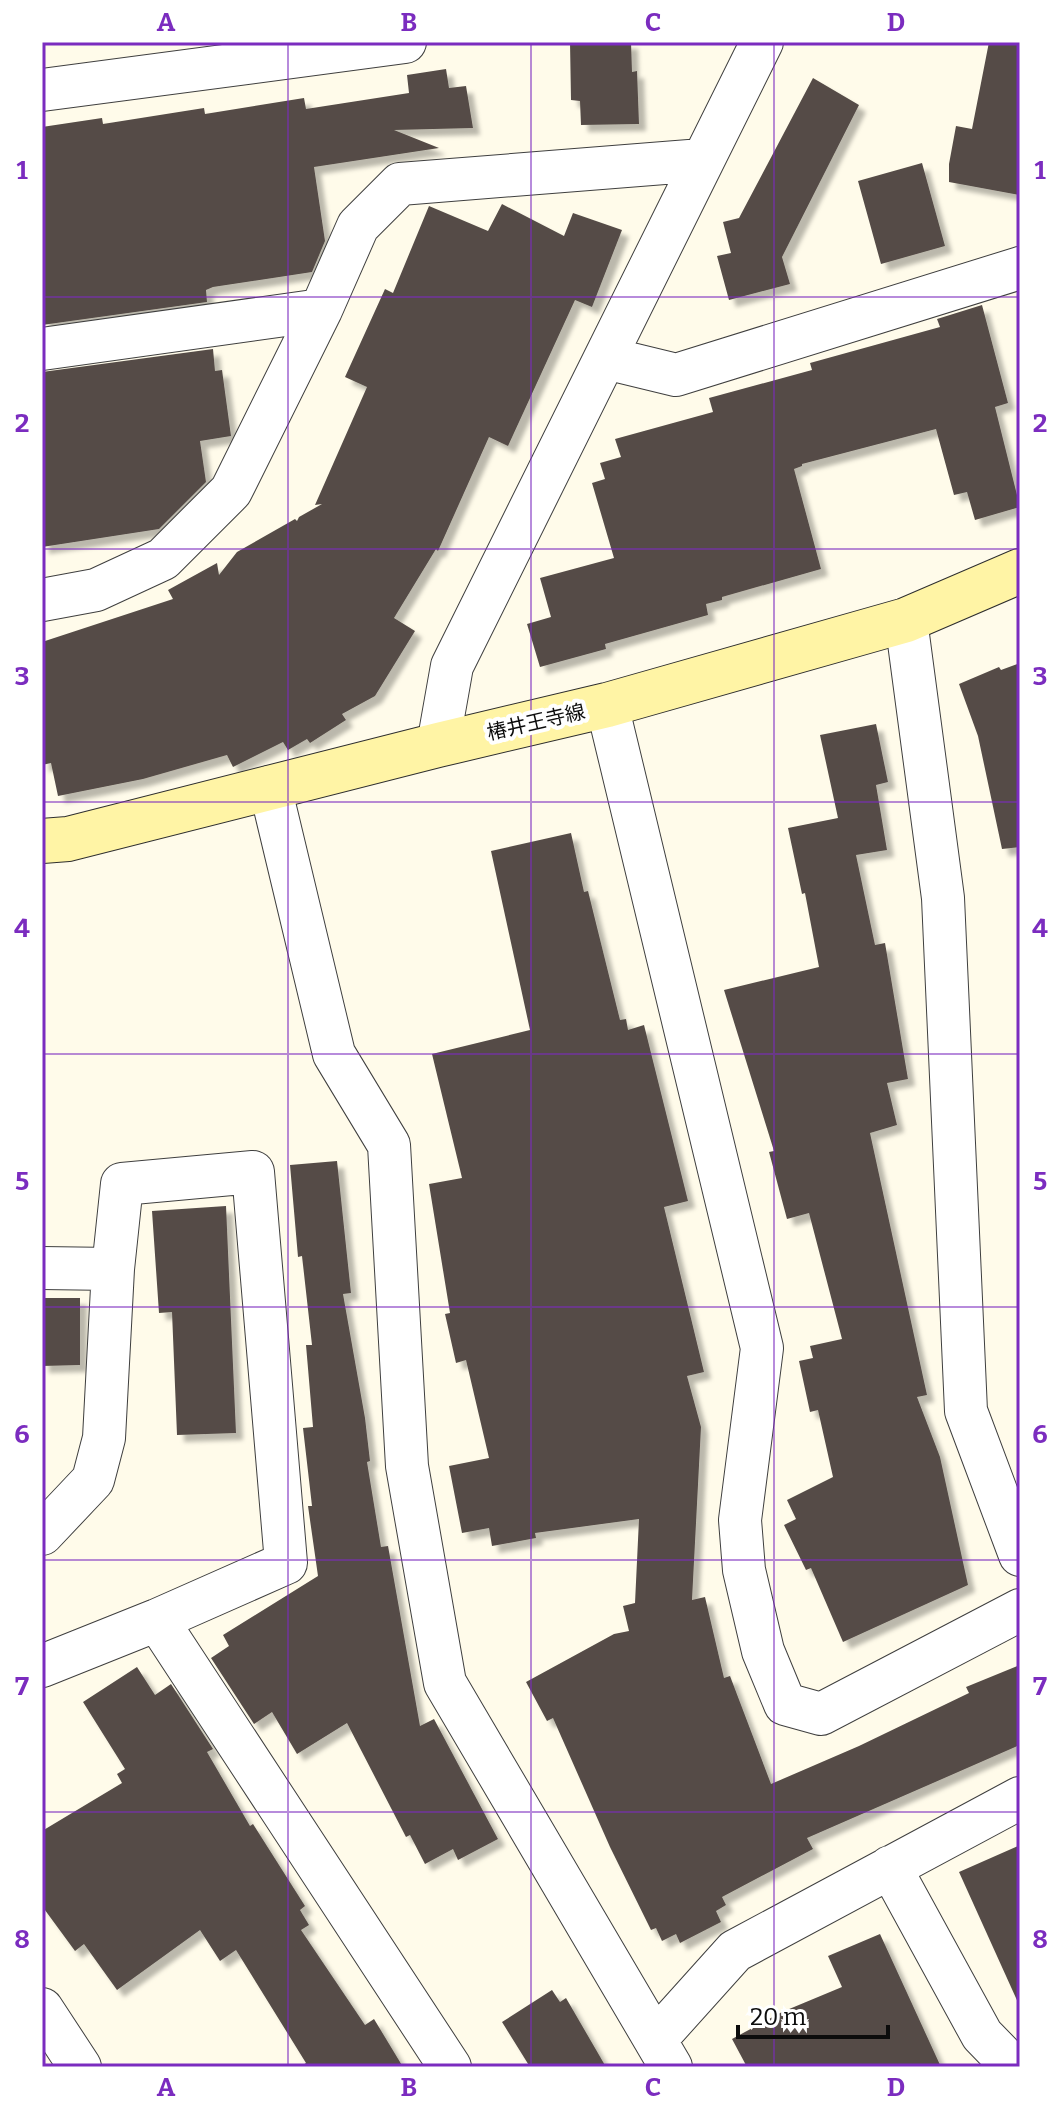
<svg xmlns="http://www.w3.org/2000/svg" width="1062" height="2109" viewBox="0 0 1062 2109" font-family="Bitter,'Noto Sans JP',serif">
  <style>
    .building { fill: #554c47; filter: url(#shadow) }
    .lines { fill: none; stroke-linecap: round; stroke-linejoin: round }
    .minor-casing { stroke: #3f3f3f; stroke-width: 44 }
    .secondary-casing { stroke: #2e2e2e; stroke-width: 46 }
    .minor { stroke: #fff; stroke-width: 42 }
    .secondary { stroke: #fff4a5; stroke-width: 44 }
    .grid { fill: none; stroke: #7b2cbf; stroke-width: 2; stroke-opacity: 0.55 }
    .labels { text-anchor: middle; stroke-width: 8; stroke-linejoin: round; paint-order: stroke }
    .street-label { font-size: 20px; fill: #0c0c0c; stroke: #fff }
    .neatline { fill: none; stroke: #7b2cbf; stroke-width: 3 }
    .grid-label { font-size: 26px; text-anchor: middle; font-weight: bold; fill: #7b2cbf }
  </style>
  <defs>
    <filter id="shadow"><feDropShadow dx="7" dy="7" stdDeviation="2" flood-color="#0004"/></filter>
  </defs>
  <rect width="100%" height="100%" fill="#fffbea"/>
  <path class="building" d="M 570,42 L 631,42 L 632,72 L 637,71 L 639,124 L 581,125 L 580,101 L 571,100 Z
    M 989,42 L 1020,42 L 1020,195 L 949,182 L 949,164 L 956,126 L 972,129 Z
    M 446,69 L 449,88 L 466,86 L 473,128 L 394,130 L 439,148 L 314,167 L 325,241 L 312,272 L 213,287 L 206,290 L 207,302 L 42,325 L 42,127 L 102,118 L 103,124 L 204,108 L 205,114 L 304,98 L 306,109 L 409,93 L 407,75 Z
    M 813,78 L 859,105 L 782,257 L 790,284 L 729,300 L 717,256 L 731,253 L 723,222 L 739,218 Z
    M 922,163 L 945,246 L 881,264 L 858,181 Z
    M 502,204 L 564,236 L 573,213 L 622,230 L 592,307 L 575,300 L 508,446 L 489,437 L 438,551 L 436,549 L 394,618 L 415,631 L 375,696 L 342,714 L 346,720 L 310,743 L 307,739 L 288,750 L 283,742 L 233,767 L 227,755 L 143,779 L 58,796 L 51,763 L 42,765 L 42,642 L 173,599 L 168,590 L 217,563 L 219,575 L 237,552 L 295,519 L 297,521 L 299,517 L 322,504 L 315,505 L 367,387 L 345,377 L 385,289 L 393,293 L 429,206 L 488,231 Z
    M 982,305 L 1008,403 L 995,407 L 1020,507 L 975,520 L 967,492 L 954,495 L 936,429 L 802,464 L 802,466 L 794,469 L 821,569 L 722,597 L 722,600 L 706,604 L 708,615 L 605,644 L 606,649 L 540,667 L 527,624 L 551,617 L 540,578 L 614,558 L 592,483 L 605,479 L 600,463 L 621,457 L 615,439 L 713,412 L 709,398 L 812,370 L 810,363 L 940,327 L 937,319 Z
    M 213,349 L 215,371 L 222,370 L 231,436 L 200,441 L 206,482 L 159,529 L 42,547 L 42,372 Z
    M 1020,663 L 1020,847 L 1002,849 L 978,736 L 959,684 L 999,667 L 1001,670 Z
    M 876,724 L 888,782 L 876,785 L 887,850 L 856,855 L 875,945 L 885,943 L 908,1079 L 887,1083 L 897,1125 L 870,1133 L 927,1395 L 917,1397 L 940,1457 L 968,1585 L 843,1642 L 811,1568 L 806,1570 L 784,1525 L 796,1519 L 787,1500 L 833,1477 L 818,1410 L 810,1412 L 799,1361 L 813,1358 L 810,1346 L 842,1339 L 809,1213 L 787,1219 L 769,1152 L 774,1151 L 724,990 L 819,967 L 805,893 L 802,894 L 788,828 L 838,818 L 820,735 Z
    M 571,833 L 584,892 L 588,891 L 620,1020 L 626,1019 L 628,1030 L 644,1025 L 688,1201 L 664,1207 L 704,1372 L 687,1376 L 701,1427 L 692,1600 L 705,1597 L 724,1678 L 730,1676 L 771,1784 L 859,1746 L 969,1693 L 966,1687 L 1020,1665 L 1020,1745 L 807,1838 L 813,1849 L 722,1897 L 726,1905 L 716,1911 L 721,1922 L 680,1943 L 676,1934 L 662,1941 L 656,1928 L 651,1930 L 610,1847 L 553,1718 L 547,1721 L 526,1682 L 614,1634 L 629,1631 L 623,1606 L 635,1603 L 639,1519 L 535,1533 L 536,1538 L 492,1546 L 489,1528 L 462,1533 L 449,1466 L 489,1458 L 466,1360 L 456,1363 L 445,1314 L 450,1313 L 429,1184 L 462,1178 L 432,1054 L 530,1030 L 491,851 Z
    M 337,1161 L 351,1293 L 343,1294 L 365,1418 L 370,1461 L 367,1462 L 381,1547 L 388,1546 L 420,1726 L 434,1719 L 498,1839 L 458,1860 L 453,1849 L 425,1864 L 410,1835 L 406,1837 L 347,1723 L 297,1754 L 272,1712 L 254,1724 L 211,1658 L 229,1646 L 223,1635 L 318,1576 L 308,1506 L 312,1506 L 303,1428 L 313,1427 L 306,1345 L 312,1345 L 302,1256 L 298,1257 L 290,1165 Z
    M 226,1206 L 236,1433 L 177,1435 L 172,1312 L 159,1313 L 152,1211 Z
    M 42,1298 L 80,1298 L 80,1365 L 42,1366 Z
    M 137,1667 L 155,1695 L 171,1684 L 213,1749 L 207,1752 L 250,1826 L 253,1824 L 305,1906 L 300,1910 L 309,1925 L 301,1930 L 365,2025 L 374,2019 L 403,2067 L 300,2067 L 306,2063 L 236,1950 L 220,1961 L 200,1930 L 117,1990 L 84,1944 L 75,1951 L 42,1906 L 42,1831 L 122,1783 L 117,1774 L 125,1769 L 83,1702 Z
    M 1020,1845 L 1020,2007 L 959,1872 Z
    M 880,1934 L 941,2067 L 747,2067 L 732,2039 L 782,2012 L 842,1987 L 828,1956 Z
    M 552,1990 L 560,2002 L 566,1998 L 606,2067 L 530,2067 L 502,2022 Z"/>
  <g class="lines">
    <g class="minor-casing">
      <path id="minor" d="M 42,90 L 405,42
        M 42,349 L 321,310
        M 606,358 L 676,375 L 1020,268
        M 42,600 L 96,590 L 163,559 L 231,491 L 321,310 L 358,226 L 400,184 L 702,160
        M 906,620 L 943,898 L 966,1411 L 1020,1555
        M 607,705 L 762,1348 L 740,1520 L 744,1570 L 763,1651 L 785,1704 L 821,1714 L 1020,1610
        M 438,745 L 452,666 L 762,42
        M 270,787 L 334,1054 L 389,1145 L 407,1466 L 445,1683 L 671,2067
        M 42,1268 L 113,1269
        M 42,1534 L 93,1480 L 104,1438 L 113,1269 L 122,1184 L 253,1172 L 286,1563 L 157,1620 L 42,1666
        M 157,1620 L 450,2067
        M 890,1867 L 982,2035 L 1013,2067
        M 42,2009 L 80,2067
        M 655,2040 L 735,1951 L 1020,1798"/>
    </g>
    <g class="secondary-casing">
      <path id="secondary" d="M 42,841 L 68,839 L 438,745 L 607,705 L 906,620 L 1020,571"/>
    </g>
    <use href="#minor" class="minor"/>
    <use href="#secondary" class="secondary"/>
  </g>
  <path class="grid" d="M 288,42 L 288,2067M 531,42 L 531,2067M 774,42 L 774,2067M 42,297 L 1020,297M 42,549 L 1020,549M 42,802 L 1020,802M 42,1054 L 1020,1054M 42,1307 L 1020,1307M 42,1560 L 1020,1560M 42,1812 L 1020,1812"/>
  <g class="labels">
    <g class="street-label">
      <text transform="translate(536 722) rotate(-13)" y="7">椿井王寺線</text>
    </g>
  </g>
  <rect width="1062" height="2109" fill="none" stroke="#ffffff" stroke-width="88"/>
  <path d="M738 2025v12h150v-12" fill="none" stroke="#0c0c0c" stroke-width="4"/>
  <text x="750" y="2025" font-size="24" fill="#0c0c0c" stroke="#ffffff" stroke-width="6" paint-order="stroke">20 m</text>
  <rect x="44" y="44" width="974" height="2021" class="neatline"/>
  <g class="grid-label">
    <text x="166" y="31">A</text>
    <text x="409" y="31">B</text>
    <text x="653" y="31">C</text>
    <text x="896" y="31">D</text>
    <text x="22" y="179">1</text>
    <text x="1040" y="179">1</text>
    <text x="22" y="432">2</text>
    <text x="1040" y="432">2</text>
    <text x="22" y="685">3</text>
    <text x="1040" y="685">3</text>
    <text x="22" y="937">4</text>
    <text x="1040" y="937">4</text>
    <text x="22" y="1190">5</text>
    <text x="1040" y="1190">5</text>
    <text x="22" y="1443">6</text>
    <text x="1040" y="1443">6</text>
    <text x="22" y="1695">7</text>
    <text x="1040" y="1695">7</text>
    <text x="22" y="1948">8</text>
    <text x="1040" y="1948">8</text>
    <text x="166" y="2096">A</text>
    <text x="409" y="2096">B</text>
    <text x="653" y="2096">C</text>
    <text x="896" y="2096">D</text>
  </g>
</svg>
